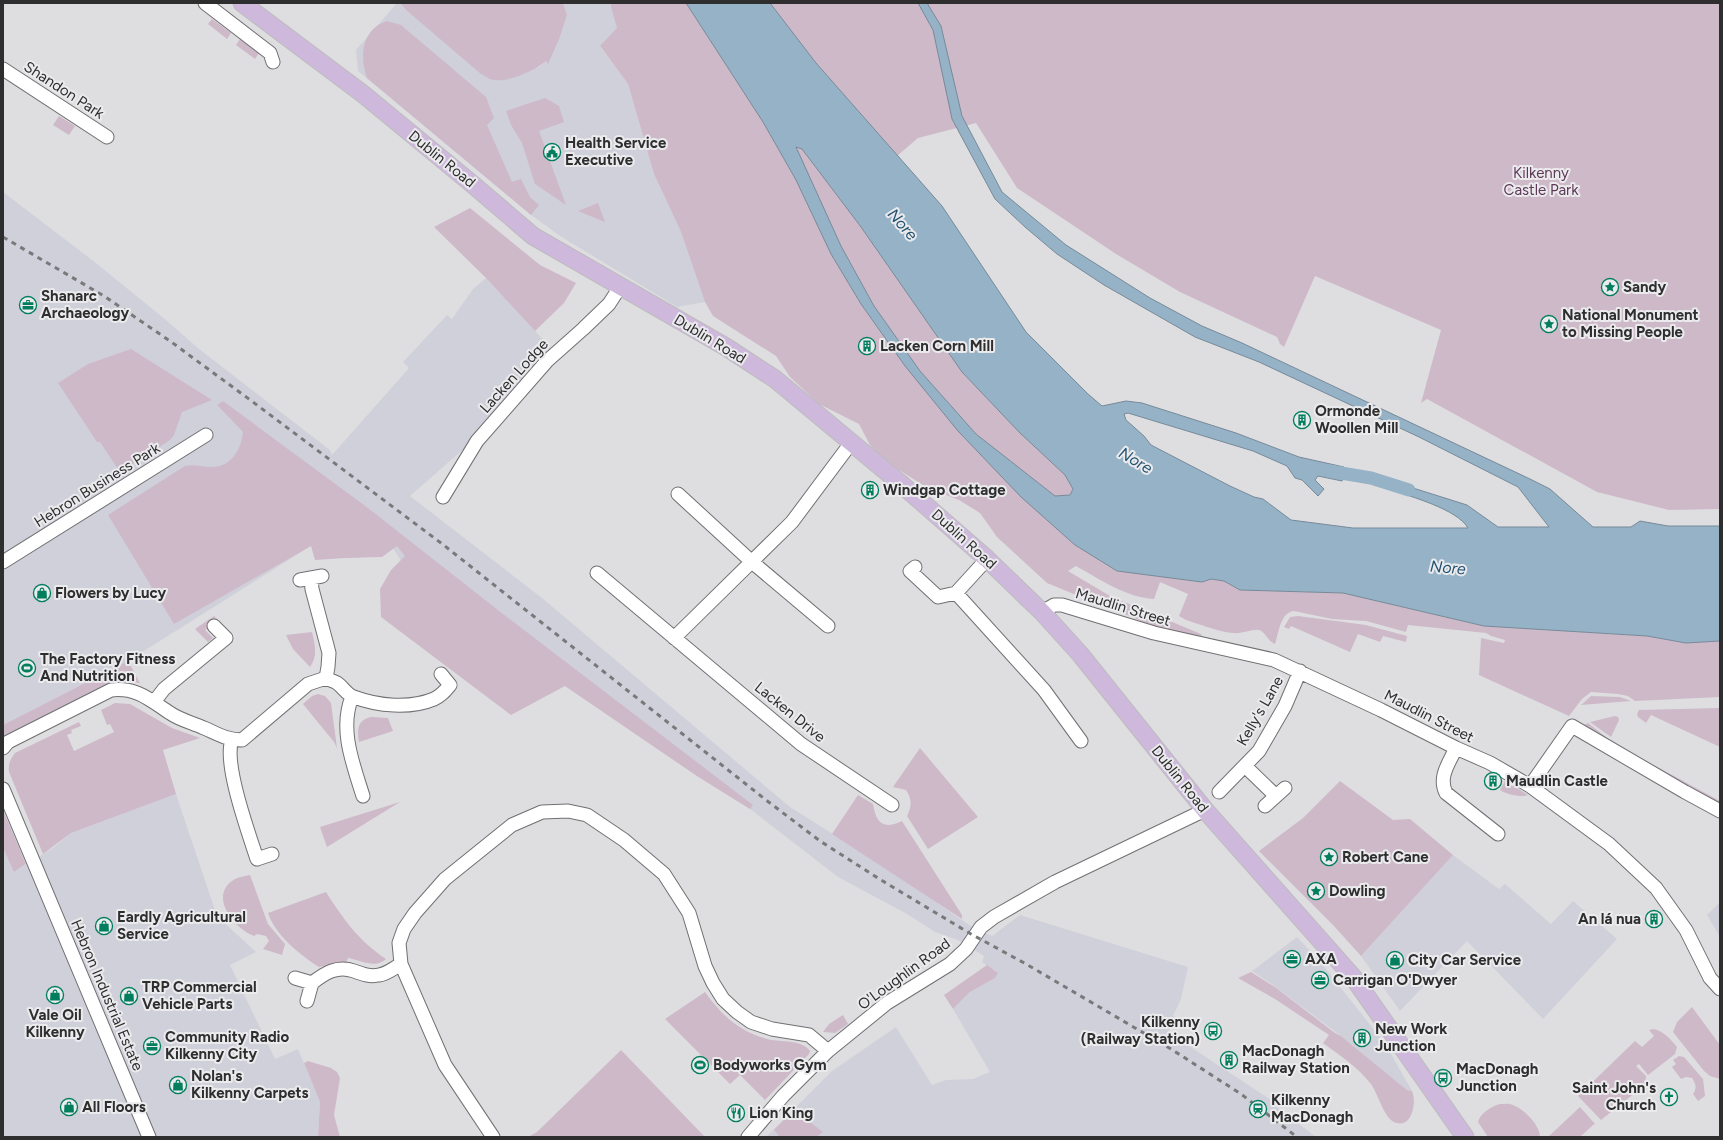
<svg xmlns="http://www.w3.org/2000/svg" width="1723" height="1140" viewBox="0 0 1723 1140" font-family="Figtree,sans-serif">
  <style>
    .built { fill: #d0d0da }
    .green { fill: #ceb9c9 }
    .water { fill: #96b2c6; stroke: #778a99; fill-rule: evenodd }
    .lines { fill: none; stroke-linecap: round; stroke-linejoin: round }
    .canal { stroke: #96b2c6; stroke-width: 13 }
    .minor-casing { stroke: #707073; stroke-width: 15 }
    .major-casing { stroke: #bcbcbc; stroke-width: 19 }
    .minor { stroke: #fff; stroke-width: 13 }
    .major { stroke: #ceb9dd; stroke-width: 17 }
    .rail { stroke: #79797b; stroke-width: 3; stroke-dasharray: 5 5; stroke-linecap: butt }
    .labels { text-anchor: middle; stroke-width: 4; stroke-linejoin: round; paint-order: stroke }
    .street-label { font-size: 15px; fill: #2e2e2f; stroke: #ebebee }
    .poi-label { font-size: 15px; font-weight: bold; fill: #2e2e2f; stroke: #ebebee; text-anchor: start }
    .park-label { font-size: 15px; fill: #5e3857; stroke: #ebebee }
    .water-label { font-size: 16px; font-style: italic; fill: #235371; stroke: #ebebee }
  </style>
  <rect width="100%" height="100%" fill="#dedee1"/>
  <path class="built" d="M 397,3 L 400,3 L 406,10 L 487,78 L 539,67 L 546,61 L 560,37 L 564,25 L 567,15 L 563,3 L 610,3 L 618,28 L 600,47 L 628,84 L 654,174 L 681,232 L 705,302 L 677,307 L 560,236 L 531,215 L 358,71 L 356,50 Z
    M 3,192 L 96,263 L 166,320 L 199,349 L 330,450 L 332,455 L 409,368 L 403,362 L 447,315 L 452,319 L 473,289 L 486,278 L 551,348 L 530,369 L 501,404 L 477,432 L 474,440 L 410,496 L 542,598 L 790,807 L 890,870 L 969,925 L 992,936 L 1020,915 L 1188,967 L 1181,999 L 1173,1016 L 1177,1017 L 1168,1032 L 1271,1100 L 1270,1102 L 1316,1137 L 766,1137 L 832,1071 L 896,1027 L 932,1085 L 946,1080 L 973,1079 L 990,1072 L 953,1009 L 970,992 L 995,978 L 998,973 L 982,962 L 984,956 L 981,954 L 958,940 L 935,932 L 907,914 L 838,877 L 750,809 L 697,776 L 565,686 L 403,564 L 368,508 L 217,405 L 243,432 L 311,546 L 128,661 L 3,725 Z
    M 176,794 L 217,916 L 256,952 L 230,965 L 275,1059 L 298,1049 L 320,1102 L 318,1137 L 3,1137 L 3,848 L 14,872 L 53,848 L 71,833 Z
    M 1453,855 L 1499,889 L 1505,884 L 1551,924 L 1573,901 L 1617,939 L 1543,1019 L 1467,941 L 1400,1011 L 1361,956 Z
    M 1720,902 L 1720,937 L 1707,915 Z
    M 1297,937 L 1322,964 L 1386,1045 L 1412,1091 L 1407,1090 L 1341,1036 L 1273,985 L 1252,971 Z"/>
  <path class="green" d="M 400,3 L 563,3 L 567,15 L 560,37 L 548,64 L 546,61 C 536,70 509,82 496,80 C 490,80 486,77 481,74 L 406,10 Z
    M 610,3 L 686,3 L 763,122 L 796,180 L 831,254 L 861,304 L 905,366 L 1075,545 L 1117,571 L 1202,582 L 1211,579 L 1224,581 L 1240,590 L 1343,593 L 1484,626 L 1647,636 L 1686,643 L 1720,641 L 1720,697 L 1635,701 L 1628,696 L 1618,694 L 1591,692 L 1582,699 L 1569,716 L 1479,675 L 1481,638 L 1504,643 L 1505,640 L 1491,636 L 1486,633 L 1408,625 L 1406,632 L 1366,621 L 1332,619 L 1294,611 C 1280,613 1279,632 1275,644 C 1267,641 1266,632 1259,630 C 1252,629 1242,634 1234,633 C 1222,633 1199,624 1186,620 L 1179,616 L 1188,594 L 1160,582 L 1154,599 C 1125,597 1101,580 1076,566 L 1068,571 L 1110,596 L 1201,634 L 1202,636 L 1156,628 L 1092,599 L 1081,597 L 1047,583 L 997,537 L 980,513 L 959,500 L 926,487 L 885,461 L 870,445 L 859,424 L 819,404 L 790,377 L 776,356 L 713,316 L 705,302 L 681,232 L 654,174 L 628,84 L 600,46 L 617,28 Z
    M 770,3 L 1720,3 L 1720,509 L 1669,510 L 1597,492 L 1427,399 L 1421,403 L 1441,330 L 1315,276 L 1284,347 L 1280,344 L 1277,337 L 1180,292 L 1116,254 L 1017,188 L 976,123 L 918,138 L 897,156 L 816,63 Z
    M 212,19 L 231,33 L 227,39 L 208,24 Z
    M 387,21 L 401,25 L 486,97 L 494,118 L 487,125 L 512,182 L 521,179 L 530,197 L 539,205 L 531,215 L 367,78 C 359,56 362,29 387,21 Z
    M 240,39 L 259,53 L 255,59 L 236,45 Z
    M 545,98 L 559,106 L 564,122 L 539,131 L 566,205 L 535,184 L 522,143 L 511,125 L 506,111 Z
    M 59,116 L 75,126 L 69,135 L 53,125 Z
    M 795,146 L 802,149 L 861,227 L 962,372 L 1019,432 L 1065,475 L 1073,489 L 1070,495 L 1055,496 L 976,434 L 920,371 L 874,306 L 841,246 Z
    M 598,203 L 605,222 L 578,211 Z
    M 470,208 L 540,265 L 576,283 L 564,303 L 535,331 L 486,278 L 434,227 Z
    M 131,349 L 212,400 L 182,412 L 174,435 L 170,440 L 120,472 L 100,442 L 97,442 L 58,383 L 88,364 Z
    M 223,401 L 368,508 L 503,614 L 753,805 L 750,809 L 697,776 L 565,686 L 511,715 L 381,617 L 380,589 L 391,570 L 405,556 L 397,546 L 382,557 L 345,558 L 315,560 L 311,546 L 174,624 L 108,515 L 185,466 C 194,464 201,467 210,467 C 231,468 241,450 243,432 L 217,405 Z
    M 214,616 L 217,619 L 205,630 L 213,638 L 208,642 L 195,629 Z
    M 1298,616 L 1366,625 L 1407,636 L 1406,642 L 1383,636 L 1380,642 L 1358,634 L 1350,652 L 1291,626 L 1289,629 L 1284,627 L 1290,617 Z
    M 312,632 C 315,645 318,656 310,667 L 293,649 L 286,635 Z
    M 128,661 L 140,683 L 118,681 L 110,683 L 3,737 L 3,725 Z
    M 318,694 L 325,696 L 331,703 L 337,748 L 334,742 L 303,704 L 312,696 Z
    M 1591,696 L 1620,697 L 1631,701 L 1581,705 Z
    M 115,703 L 130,704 L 172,728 L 200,738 L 163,750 L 176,794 L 71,833 L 43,854 L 9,772 C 8,765 10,759 15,753 L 79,722 L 81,726 L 71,730 L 72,733 L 67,735 L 74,751 L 114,732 L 110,724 L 107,725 L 101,710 Z
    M 1720,708 L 1720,747 L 1651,715 L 1646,723 L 1638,717 L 1637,714 L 1639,710 Z
    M 1615,716 L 1618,717 L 1619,720 L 1611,737 L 1590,722 Z
    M 371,717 L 388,718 L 393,731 L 359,742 C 357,730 357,720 371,717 Z
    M 1588,723 L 1615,744 L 1720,801 L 1720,804 L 1580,727 Z
    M 920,748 L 978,817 L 928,849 L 907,816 C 912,806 912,799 906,790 L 893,787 Z
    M 1340,781 L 1393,820 L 1410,819 L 1453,855 L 1361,956 L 1333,925 L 1259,851 L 1303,818 Z
    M 1505,781 L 1528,795 C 1521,798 1506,794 1500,790 Z
    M 858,795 L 873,804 C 876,823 883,830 902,821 L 962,915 L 962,919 L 832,834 Z
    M 400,802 L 327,847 L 320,827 Z
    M 3,810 L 26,864 L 14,872 L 3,848 Z
    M 250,875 L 268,924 L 285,944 L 282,955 L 263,949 L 269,941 L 266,936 L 257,934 L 254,936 C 234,929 207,895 235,879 C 239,877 245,876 250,875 Z
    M 326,892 C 344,920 358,940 386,959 C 376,969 359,960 348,958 L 346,963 L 337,963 L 319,967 C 299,954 276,936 268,913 Z
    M 987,965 L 998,973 L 995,978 L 970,992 L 953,1009 L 944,995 Z
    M 1251,972 L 1275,987 L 1335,1033 L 1341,1036 L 1407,1090 L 1412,1091 C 1417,1102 1412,1130 1394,1122 C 1383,1117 1378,1092 1370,1083 C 1358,1067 1339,1055 1323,1043 L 1329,1035 L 1275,999 L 1238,978 Z
    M 705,992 C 716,1007 726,1019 743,1029 C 751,1034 762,1038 772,1040 C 784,1042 802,1040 810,1051 L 809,1054 L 765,1100 L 740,1075 L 730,1084 L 665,1019 Z
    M 1692,1007 L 1720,1045 L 1720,1079 L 1710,1076 L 1704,1071 L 1673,1032 L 1677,1022 Z
    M 843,1015 L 848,1024 L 835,1033 L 823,1032 L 829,1024 Z
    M 1653,1029 C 1664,1031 1670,1039 1677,1047 L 1675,1054 L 1648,1075 L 1639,1064 L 1636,1066 L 1646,1076 L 1645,1085 L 1601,1120 L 1578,1096 L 1635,1041 L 1642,1047 L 1654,1036 L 1649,1030 Z
    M 621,1050 L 705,1137 L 528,1137 L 537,1132 Z
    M 1679,1056 L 1684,1057 L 1703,1079 L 1705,1096 L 1698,1101 L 1693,1094 C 1697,1088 1696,1084 1692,1078 L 1686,1077 L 1681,1079 L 1672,1067 L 1676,1064 L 1673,1060 Z
    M 308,1061 L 331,1068 L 337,1072 L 340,1078 L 334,1115 L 340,1137 L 318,1137 L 320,1102 L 304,1063 Z
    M 1500,1104 C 1504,1104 1509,1103 1513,1105 C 1524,1109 1540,1125 1540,1137 L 1488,1137 L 1478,1122 C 1480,1113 1492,1106 1500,1104 Z
    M 1580,1107 L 1595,1124 L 1593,1125 L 1580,1137 L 1548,1137 Z
    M 794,1110 L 823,1132 L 816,1137 L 780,1137 L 774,1130 Z"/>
  <path class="water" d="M 686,3 L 770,3 L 816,63 L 942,206 L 1026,332 L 1088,394 L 1102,406 L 1126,401 L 1142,403 L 1236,433 L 1299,457 L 1344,467 L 1346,473 L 1342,481 L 1318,476 L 1315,480 L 1324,489 L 1318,496 L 1302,480 L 1295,478 L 1287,466 L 1253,451 L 1128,413 L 1124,414 L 1126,420 L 1144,436 L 1151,445 L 1230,486 L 1254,497 L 1263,499 L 1291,520 L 1353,528 L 1468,528 C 1457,509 1411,497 1390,489 L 1394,482 L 1467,505 L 1498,527 L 1549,527 L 1518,487 L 1419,437 L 1259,362 L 1195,337 L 1104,285 L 1057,254 L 1025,227 L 995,199 L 952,119 L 933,30 L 918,3 L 927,3 L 941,26 L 962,116 L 1002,192 L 1066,245 L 1150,298 L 1202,326 L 1242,343 L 1530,479 L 1550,489 L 1593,527 L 1631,527 L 1640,521 L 1668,526 L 1720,526 L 1720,641 L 1686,643 L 1647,636 L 1484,626 L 1343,593 L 1240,590 L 1224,581 L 1211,579 L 1202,582 L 1117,571 L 1075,545 L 1021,497 L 958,431 L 905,366 L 861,304 L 831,254 L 796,180 L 763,122 ZM 796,147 L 802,149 L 861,227 L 962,372 L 1019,432 L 1065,475 L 1073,489 L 1070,495 L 1055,496 L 976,434 L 920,371 L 874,306 L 841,246 Z"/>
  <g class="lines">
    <path class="canal" d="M 1329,471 L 1371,478 L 1409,490"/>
    <g class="minor-casing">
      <path id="minor" d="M 205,3 L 270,53 L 273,62
        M 3,69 L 107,137
        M 678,494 L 752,562 L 828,626
        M 443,497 L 477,441 L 547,361 L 583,329 L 609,304 L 620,287
        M 987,559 L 956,593 L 1044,690 L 1081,741
        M 3,562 L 206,435
        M 915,567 L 910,571 L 938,597 L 956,593
        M 597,573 L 801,744 L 892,805
        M 311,578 L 312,589 L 329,653 L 328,667 L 326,678
        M 300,580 L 322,576
        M 1042,612 L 1054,605 L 1062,605 L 1154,633 L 1274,660 L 1381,710 L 1456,748 L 1490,763 L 1530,786 L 1609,844 L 1656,888 L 1686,930 L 1710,978 L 1720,989
        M 674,638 L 792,522 L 851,443
        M 352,697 C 339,729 353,764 363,796
        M 154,702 L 164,689 L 226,638 L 214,626
        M 232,740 C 223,763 249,834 257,859 L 272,854
        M 3,748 L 8,742 L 111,690 C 137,687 150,700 170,713 C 180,720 193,723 204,728 C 218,734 227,740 242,740 L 308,684 L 326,678 C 329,680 334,681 337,683 C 343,687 347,695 354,697 C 378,706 410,709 434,699 C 441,696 445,691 450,685 L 441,674
        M 1456,748 C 1449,763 1438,777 1446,793 L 1498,834
        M 1245,766 L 1276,796
        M 1530,786 L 1572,726 L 1685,792 L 1720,811
        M 3,789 L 149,1137
        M 1219,792 L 1259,751 L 1285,706 L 1300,671
        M 1265,806 L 1285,788
        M 295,978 L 312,983
        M 307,1001 L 312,983 C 325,973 337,965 354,971 C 362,974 370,977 379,975 C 387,974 394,968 401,964
        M 493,1137 L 445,1065 L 401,964 L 399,943 L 404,929 L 415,913 L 445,879 L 512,825 L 542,812 L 568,811 L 587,815 L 624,840 L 664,874 L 689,913 L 705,966 L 713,983 L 723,999 L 737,1012 L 751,1022 L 772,1029 L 809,1035 L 828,1051
        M 748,1137 L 783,1096 L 828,1051 L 887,1003 L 950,964 L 966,949 L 981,927 L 994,917 L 1055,882 L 1205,810"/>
    </g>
    <g class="major-casing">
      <path id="major" d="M 242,3 L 363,94 L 471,183 L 533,236 L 726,347 L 775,379 L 900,483 L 987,559 L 1042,612 L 1080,654 L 1205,810 L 1353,977 L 1465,1137"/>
    </g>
    <use href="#minor" class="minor"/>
    <use href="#major" class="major"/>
    <path class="rail" d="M 3,237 L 104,296 L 170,341 L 253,402 L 441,543 L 766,800 L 820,841 L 881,880 L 971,934 L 1026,964 L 1171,1049 L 1241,1094 L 1297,1137"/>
  </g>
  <defs>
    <g id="civic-ring" transform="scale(0.9)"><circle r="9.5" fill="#ebebee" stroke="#007e5d" stroke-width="1.5"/><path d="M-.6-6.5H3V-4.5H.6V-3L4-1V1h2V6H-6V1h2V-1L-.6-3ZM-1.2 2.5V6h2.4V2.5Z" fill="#007e5d"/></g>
    <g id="sight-ring" transform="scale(0.9)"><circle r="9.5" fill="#ebebee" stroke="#007e5d" stroke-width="1.5"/><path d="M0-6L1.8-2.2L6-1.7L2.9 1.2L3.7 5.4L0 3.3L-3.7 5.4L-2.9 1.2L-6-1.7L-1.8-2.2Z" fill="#007e5d"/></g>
    <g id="office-ring" transform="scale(0.9)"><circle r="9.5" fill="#ebebee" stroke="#007e5d" stroke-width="1.5"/><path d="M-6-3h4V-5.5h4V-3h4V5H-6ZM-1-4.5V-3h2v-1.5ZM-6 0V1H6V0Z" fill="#007e5d"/></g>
    <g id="building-ring" transform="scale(0.9)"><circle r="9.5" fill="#ebebee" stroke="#007e5d" stroke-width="1.5"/><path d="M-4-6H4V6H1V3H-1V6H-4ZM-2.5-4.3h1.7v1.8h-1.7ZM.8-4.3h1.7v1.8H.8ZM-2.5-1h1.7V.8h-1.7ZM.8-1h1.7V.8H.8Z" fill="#007e5d"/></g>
    <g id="shop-ring" transform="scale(0.9)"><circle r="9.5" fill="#ebebee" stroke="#007e5d" stroke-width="1.5"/><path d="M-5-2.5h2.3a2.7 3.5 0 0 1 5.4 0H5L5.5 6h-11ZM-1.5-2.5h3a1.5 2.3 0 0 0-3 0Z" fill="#007e5d"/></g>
    <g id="stadium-ring" transform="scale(0.9)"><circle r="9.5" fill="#ebebee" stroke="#007e5d" stroke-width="1.5"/><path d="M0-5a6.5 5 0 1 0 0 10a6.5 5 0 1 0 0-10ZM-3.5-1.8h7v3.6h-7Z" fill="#007e5d"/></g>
    <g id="bus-ring" transform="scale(0.9)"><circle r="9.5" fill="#ebebee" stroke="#007e5d" stroke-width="1.5"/><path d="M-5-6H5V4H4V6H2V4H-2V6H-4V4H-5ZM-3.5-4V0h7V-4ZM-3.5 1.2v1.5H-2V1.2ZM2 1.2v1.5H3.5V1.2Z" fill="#007e5d"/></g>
    <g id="church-ring" transform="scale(0.9)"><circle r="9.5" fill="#ebebee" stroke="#007e5d" stroke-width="1.5"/><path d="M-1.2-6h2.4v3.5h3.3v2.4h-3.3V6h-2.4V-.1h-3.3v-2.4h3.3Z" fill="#007e5d"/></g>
    <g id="station-ring" transform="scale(0.9)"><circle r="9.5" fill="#ebebee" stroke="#007e5d" stroke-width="1.5"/><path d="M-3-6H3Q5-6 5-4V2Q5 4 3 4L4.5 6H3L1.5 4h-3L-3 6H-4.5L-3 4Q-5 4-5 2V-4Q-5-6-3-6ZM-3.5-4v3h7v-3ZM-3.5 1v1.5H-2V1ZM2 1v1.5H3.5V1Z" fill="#007e5d"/></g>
    <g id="restaurant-ring" transform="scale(0.9)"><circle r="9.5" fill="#ebebee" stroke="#007e5d" stroke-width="1.5"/><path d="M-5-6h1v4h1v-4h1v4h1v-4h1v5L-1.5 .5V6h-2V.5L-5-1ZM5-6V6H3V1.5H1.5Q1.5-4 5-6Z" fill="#007e5d"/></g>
  </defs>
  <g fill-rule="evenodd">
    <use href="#civic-ring" x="552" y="152"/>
    <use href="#sight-ring" x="1610" y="287"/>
    <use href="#office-ring" x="28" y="305"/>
    <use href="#sight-ring" x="1549" y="324"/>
    <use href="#building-ring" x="867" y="346"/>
    <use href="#building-ring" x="1302" y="420"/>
    <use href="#building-ring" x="870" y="490"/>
    <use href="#shop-ring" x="42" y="593"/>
    <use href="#stadium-ring" x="27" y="668"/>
    <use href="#building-ring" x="1493" y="781"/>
    <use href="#sight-ring" x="1329" y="857"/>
    <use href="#sight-ring" x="1316" y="891"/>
    <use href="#building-ring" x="1654" y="919"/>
    <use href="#shop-ring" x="104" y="926"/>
    <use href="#office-ring" x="1292" y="959"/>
    <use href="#shop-ring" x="1395" y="960"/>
    <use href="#office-ring" x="1320" y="980"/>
    <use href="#shop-ring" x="55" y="995"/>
    <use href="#shop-ring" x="129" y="996"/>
    <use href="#bus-ring" x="1213" y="1031"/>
    <use href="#building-ring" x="1362" y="1038"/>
    <use href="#office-ring" x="152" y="1046"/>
    <use href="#building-ring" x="1229" y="1060"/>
    <use href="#stadium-ring" x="700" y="1065"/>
    <use href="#bus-ring" x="1443" y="1078"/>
    <use href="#shop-ring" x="178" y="1085"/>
    <use href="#church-ring" x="1669" y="1097"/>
    <use href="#shop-ring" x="69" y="1107"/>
    <use href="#station-ring" x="1258" y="1109"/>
    <use href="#restaurant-ring" x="736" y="1113"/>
  </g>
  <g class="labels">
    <g class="street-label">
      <text transform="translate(64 90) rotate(33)" y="5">Shandon Park</text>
      <text transform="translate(442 159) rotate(39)" y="5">Dublin Road</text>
      <text transform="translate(710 339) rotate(31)" y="5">Dublin Road</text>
      <text transform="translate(514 376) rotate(-48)" y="5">Lacken Lodge</text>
      <text transform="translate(97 485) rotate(-32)" y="5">Hebron Business Park</text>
      <text transform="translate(964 539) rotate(42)" y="5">Dublin Road</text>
      <text transform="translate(1123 607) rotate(17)" y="5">Maudlin Street</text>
      <text transform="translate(1260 711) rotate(-60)" y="5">Kelly's Lane</text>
      <text transform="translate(790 712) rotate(39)" y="5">Lacken Drive</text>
      <text transform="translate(1429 716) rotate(27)" y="5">Maudlin Street</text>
      <text transform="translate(1180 779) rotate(51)" y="5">Dublin Road</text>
      <text transform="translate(904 974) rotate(-36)" y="5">O'Loughlin Road</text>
      <text transform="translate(107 995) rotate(67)" y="5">Hebron Industrial Estate</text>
    </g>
    <g class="poi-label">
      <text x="565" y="148">Health Service<tspan x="565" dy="17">Executive</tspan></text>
      <text x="1623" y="292">Sandy</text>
      <text x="41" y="301">Shanarc<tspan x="41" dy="17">Archaeology</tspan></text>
      <text x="1562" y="320">National Monument<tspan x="1562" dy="17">to Missing People</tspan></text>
      <text x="880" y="351">Lacken Corn Mill</text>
      <text x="1315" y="416">Ormonde<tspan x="1315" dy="17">Woollen Mill</tspan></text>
      <text x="883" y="495">Windgap Cottage</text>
      <text x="55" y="598">Flowers by Lucy</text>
      <text x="40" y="664">The Factory Fitness<tspan x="40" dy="17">And Nutrition</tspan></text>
      <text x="1506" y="786">Maudlin Castle</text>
      <text x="1342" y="862">Robert Cane</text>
      <text x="1329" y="896">Dowling</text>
      <text x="117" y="922">Eardly Agricultural<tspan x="117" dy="17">Service</tspan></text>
      <text x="1641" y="924" text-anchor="end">An lá nua</text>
      <text x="1305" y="964">AXA</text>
      <text x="1408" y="965">City Car Service</text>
      <text x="1333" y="985">Carrigan O'Dwyer</text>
      <text x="142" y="992">TRP Commercial<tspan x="142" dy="17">Vehicle Parts</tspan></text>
      <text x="55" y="1020" text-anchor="middle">Vale Oil<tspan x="55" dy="17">Kilkenny</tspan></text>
      <text x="1200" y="1027" text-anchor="end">Kilkenny<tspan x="1200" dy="17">(Railway Station)</tspan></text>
      <text x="1375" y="1034">New Work<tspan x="1375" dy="17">Junction</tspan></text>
      <text x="165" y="1042">Community Radio<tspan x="165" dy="17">Kilkenny City</tspan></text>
      <text x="1242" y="1056">MacDonagh<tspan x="1242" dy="17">Railway Station</tspan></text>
      <text x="713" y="1070">Bodyworks Gym</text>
      <text x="1456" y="1074">MacDonagh<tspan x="1456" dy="17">Junction</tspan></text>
      <text x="191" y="1081">Nolan's<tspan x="191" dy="17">Kilkenny Carpets</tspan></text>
      <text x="1656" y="1093" text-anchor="end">Saint John's<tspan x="1656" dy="17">Church</tspan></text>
      <text x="1271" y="1105">Kilkenny<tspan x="1271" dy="17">MacDonagh</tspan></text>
      <text x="82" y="1112">All Floors</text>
      <text x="749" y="1118">Lion King</text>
    </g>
    <g class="park-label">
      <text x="1541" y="178">Kilkenny<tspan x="1541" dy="17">Castle Park</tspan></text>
    </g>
    <g class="water-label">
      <text transform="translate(903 224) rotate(49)" y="6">Nore</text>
      <text transform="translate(1136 460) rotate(31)" y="6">Nore</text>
      <text transform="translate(1448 567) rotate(5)" y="6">Nore</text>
    </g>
  </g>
  <rect width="1723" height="1140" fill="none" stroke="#2e2e2f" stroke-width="8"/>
</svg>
